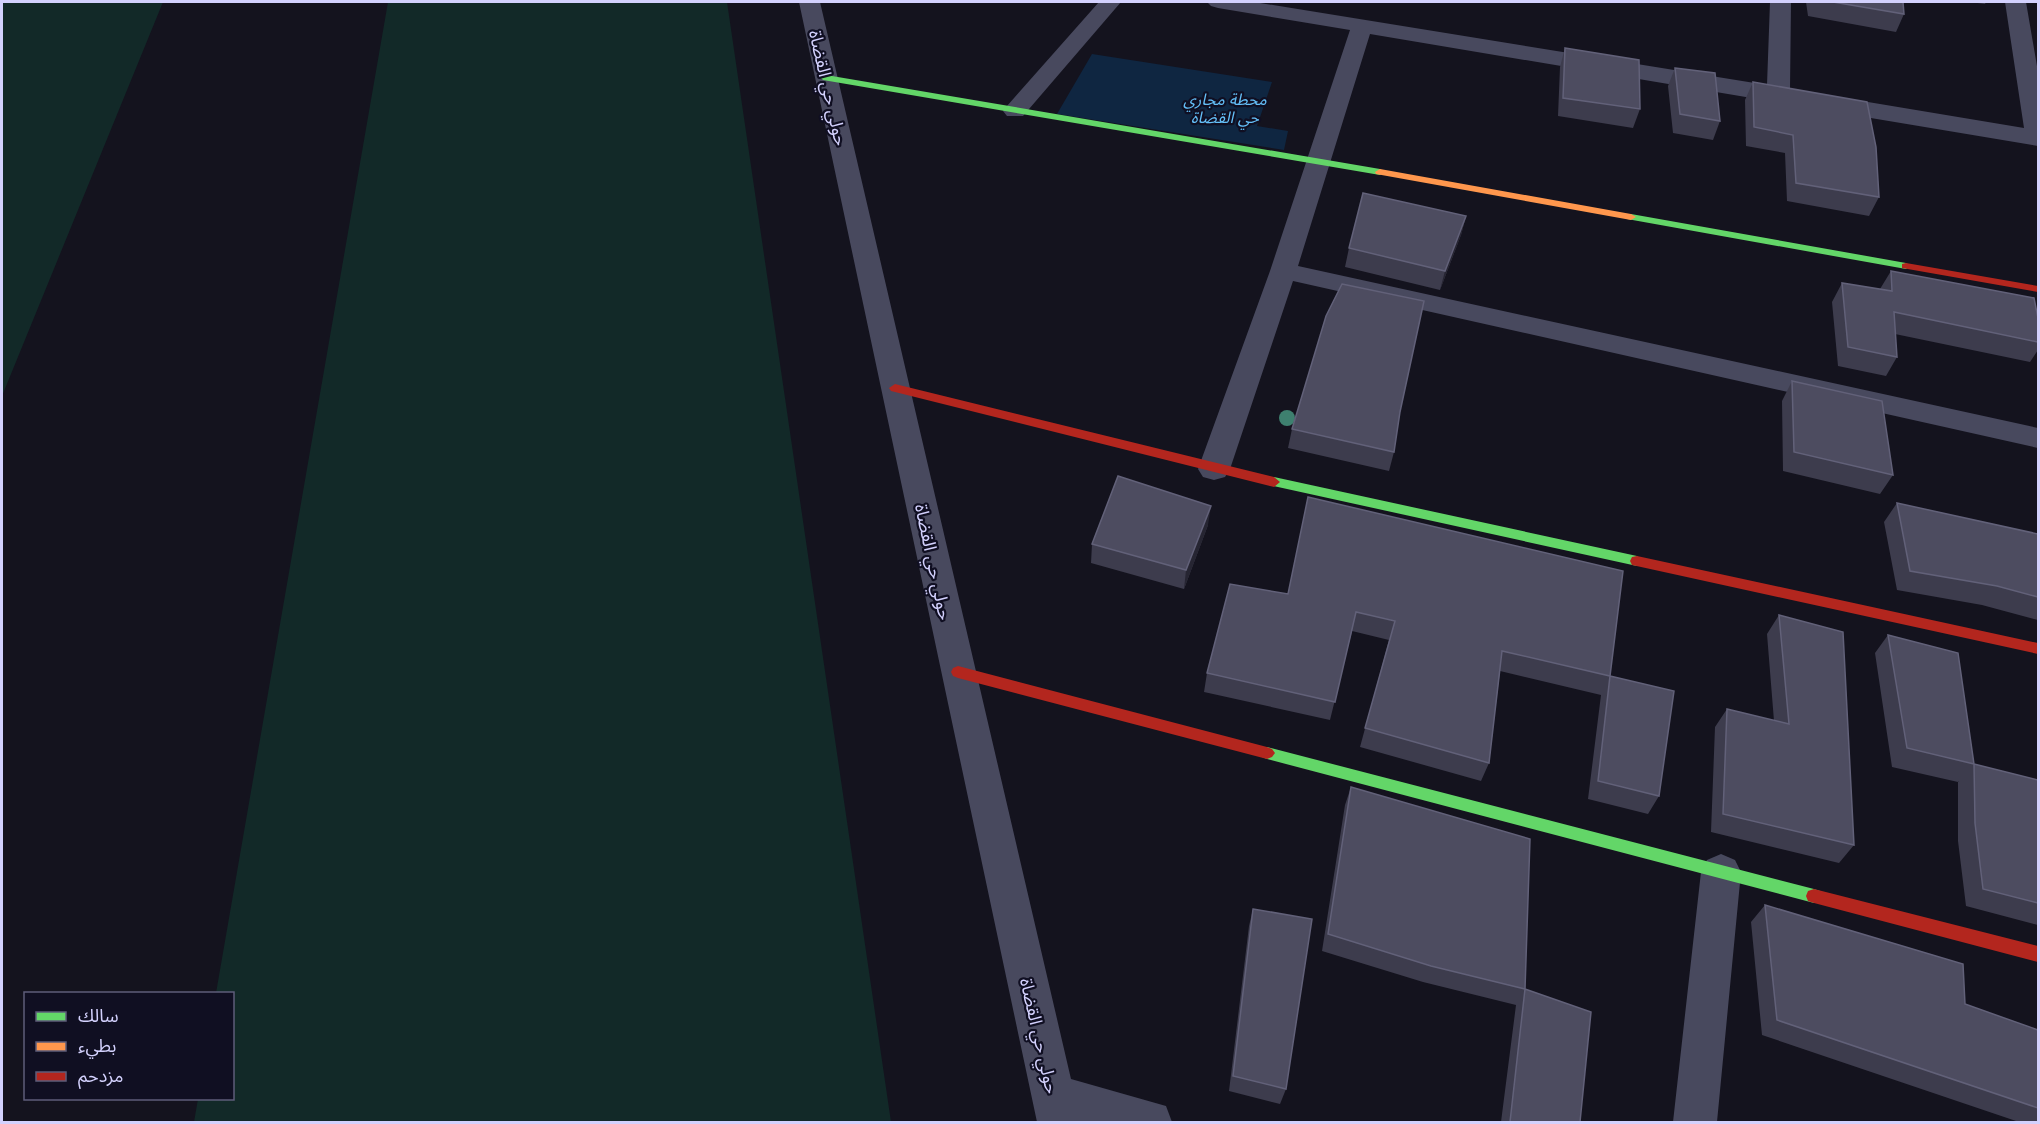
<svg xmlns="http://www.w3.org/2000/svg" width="2040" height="1124" viewBox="0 0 2040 1124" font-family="Quicksand,'Noto Sans Arabic',sans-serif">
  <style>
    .green { fill: #122928 }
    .water { fill: #0f2641 }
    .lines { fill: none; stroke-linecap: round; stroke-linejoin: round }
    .street { fill: #48495e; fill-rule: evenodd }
    .fast { fill: #63d668; fill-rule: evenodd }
    .slow { fill: #ff974d; fill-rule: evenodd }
    .jam { fill: #b3261e; fill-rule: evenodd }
    .tree { fill: #3e806f }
    .wall { fill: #3d3c4d }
    .shaded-wall { fill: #262532 }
    .building { fill: #4d4c60; stroke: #626179; stroke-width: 1.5 }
    .labels { text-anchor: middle; stroke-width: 4.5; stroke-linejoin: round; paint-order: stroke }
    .far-water-label { font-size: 16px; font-style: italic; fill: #64c0f9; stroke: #100f22 }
    .street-label { font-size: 18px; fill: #d3d1fd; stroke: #100f22 }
  </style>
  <rect width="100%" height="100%" fill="#14131e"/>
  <path class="green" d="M 2,2 L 163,2 L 2,396 Z
    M 388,2 L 727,2 L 891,1122 L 194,1122 L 198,1099 L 232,1098 L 232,994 L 216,993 Z"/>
  <path class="water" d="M 1092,54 L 1272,82 L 1257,126 L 1288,131 L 1284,150 L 1057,114 Z"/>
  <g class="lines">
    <path class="street" d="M 799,2 L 820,2 L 1071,1079 L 1166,1106 L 1172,1122 L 1037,1122 Z
      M 1099,2 L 1121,2 L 1023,116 L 1007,116 L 1003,111 L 1007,106 Z
      M 1207,2 L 1254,2 L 1767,85 L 1770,2 L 1791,2 L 1790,89 L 2024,128 L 2005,2 L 2026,2 L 2038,72 L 2038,146 L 1370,34 L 1298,266 L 2038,428 L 2038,448 L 1293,281 L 1230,469 L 1225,477 L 1214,480 L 1203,477 L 1198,469 L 1270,271 L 1350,30 L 1218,8 L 1211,6 Z
      M 1721,854 L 1735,860 L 1741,872 L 1717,1122 L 1673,1122 L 1701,872 L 1707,860 Z"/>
    <path class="fast" d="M 826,75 L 1380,169 L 1385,172 L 1380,175 L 823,80 L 821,78 Z
      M 1631,214 L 1906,263 L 1911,266 L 1906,269 L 1627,219 L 1626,217 Z
      M 1274,477 L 1637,556 L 1644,561 L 1637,566 L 1269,485 L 1268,482 L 1269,479 Z
      M 1267,747 L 1814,889 L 1820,891 L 1822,896 L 1820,901 L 1814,903 L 1267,759 L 1262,757 L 1259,753 L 1262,749 Z"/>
    <path class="slow" d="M 1380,169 L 1631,214 L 1636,217 L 1631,220 L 1376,174 L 1375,172 Z"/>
    <path class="jam" d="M 1906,263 L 2038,286 L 2038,292 L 1902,268 L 1902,264 Z
      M 895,384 L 1274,477 L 1280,482 L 1274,487 L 891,391 L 889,388 Z
      M 1637,556 L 2038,643 L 2038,654 L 1632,565 L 1630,561 L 1632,557 Z
      M 958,666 L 1267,747 L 1272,749 L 1275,753 L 1272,757 L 1267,759 L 958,678 L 953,676 L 951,672 L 953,668 Z
      M 1814,889 L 2038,946 L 2038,962 L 1814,903 L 1808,901 L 1806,896 L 1808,891 Z"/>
  </g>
  <circle class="tree" cx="1287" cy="418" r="8"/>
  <path class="wall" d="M 1806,2 L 1903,2 L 1904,14 L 1896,32 L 1808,16 Z
    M 1970,2 L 1986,2 L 1985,4 Z
    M 1565,48 L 1640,109 L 1633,128 L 1558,116 L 1560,67 Z
    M 1675,68 L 1720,121 L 1713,140 L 1673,133 L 1668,86 Z
    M 1753,82 L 1879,197 L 1869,216 L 1787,201 L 1785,153 L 1746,146 L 1745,100 Z
    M 1466,216 L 1461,235 L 1440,290 L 1345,267 L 1349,248 Z
    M 1891,271 L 2038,318 L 2038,350 L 2030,362 L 1895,334 L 1897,357 L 1886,376 L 1838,366 L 1832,302 L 1842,283 L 1880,289 Z
    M 1792,381 L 1893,475 L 1880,494 L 1783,471 L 1782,401 Z
    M 1292,429 L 1394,452 L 1389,471 L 1288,448 Z
    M 1897,503 L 2038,534 L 2038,620 L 1982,605 L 1897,590 L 1884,522 Z
    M 1208,525 L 1184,589 L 1091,563 L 1092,544 Z
    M 1288,594 L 1610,676 L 1659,796 L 1648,814 L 1588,799 L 1601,695 L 1500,671 L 1489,763 L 1481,781 L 1360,747 L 1389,640 L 1352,631 L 1330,720 L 1204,692 L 1207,673 Z
    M 1779,615 L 1854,845 L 1839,863 L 1711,832 L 1715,727 L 1727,709 L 1774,721 L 1767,634 Z
    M 1888,635 L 1974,764 L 1958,782 L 1892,767 L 1875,653 Z
    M 1974,764 L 2038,780 L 2038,925 L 1966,906 L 1958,841 L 1958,782 Z
    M 1351,787 L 1525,989 L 1580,1122 L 1501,1122 L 1516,1005 L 1423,982 L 1322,951 L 1345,805 Z
    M 1765,905 L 1965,1004 L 2038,1030 L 2038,1122 L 2019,1122 L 1762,1035 L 1751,922 Z
    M 1253,909 L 1286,1089 L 1280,1104 L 1229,1091 L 1249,926 Z"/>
  <path class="shaded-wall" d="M 1466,216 L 1461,235 L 1440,290 L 1445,271 Z
    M 1211,506 L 1208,525 L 1184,589 L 1186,570 Z"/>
  <path class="building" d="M 1833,2 L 1903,2 L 1904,14 Z
    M 1565,48 L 1639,60 L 1640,109 L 1563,98 Z
    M 1675,68 L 1715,73 L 1720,121 L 1680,114 Z
    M 1753,82 L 1867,102 L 1876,147 L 1879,197 L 1796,183 L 1793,135 L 1754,127 Z
    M 1363,193 L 1466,216 L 1445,271 L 1349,248 Z
    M 1891,271 L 2034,298 L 2038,318 L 2038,342 L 1894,312 L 1897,357 L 1848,347 L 1842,283 L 1892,291 Z
    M 1342,284 L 1424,301 L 1400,412 L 1394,452 L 1292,429 L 1326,316 Z
    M 1792,381 L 1882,401 L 1893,475 L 1794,452 Z
    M 1118,476 L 1211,506 L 1186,570 L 1092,544 Z
    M 1308,497 L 1623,571 L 1610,676 L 1502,651 L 1489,763 L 1365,728 L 1395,621 L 1356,612 L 1335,702 L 1207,673 L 1230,584 L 1288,594 Z
    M 1897,503 L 2038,534 L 2038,597 L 1997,586 L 1910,571 Z
    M 1779,615 L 1843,632 L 1854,845 L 1723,814 L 1727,709 L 1789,724 Z
    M 1888,635 L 1958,653 L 1974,764 L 1907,748 Z
    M 1610,676 L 1674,691 L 1659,796 L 1598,781 Z
    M 1974,764 L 2038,780 L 2038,903 L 1983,889 L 1975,823 Z
    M 1351,787 L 1530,839 L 1525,989 L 1431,966 L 1328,934 Z
    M 1765,905 L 1963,964 L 1965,1004 L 2038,1030 L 2038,1108 L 1777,1020 Z
    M 1253,909 L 1312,919 L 1286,1089 L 1233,1076 Z
    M 1525,989 L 1591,1012 L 1580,1122 L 1510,1122 Z"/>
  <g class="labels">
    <g class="far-water-label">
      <text x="1225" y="105">محطة مجاري<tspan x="1225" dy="18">حي القضاة</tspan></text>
    </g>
    <g class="street-label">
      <text transform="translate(828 88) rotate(77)" y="6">حولي حي القضاة</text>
      <text transform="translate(933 562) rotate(78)" y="6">حولي حي القضاة</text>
      <text transform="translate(1039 1036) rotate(77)" y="6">حولي حي القضاة</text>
    </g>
  </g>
  <rect width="2040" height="1124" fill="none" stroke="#d3d1fd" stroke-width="6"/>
  <rect x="24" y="992" width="210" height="108" fill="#100f22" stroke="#5e5d7a" stroke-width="1.5"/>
  <rect x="36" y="1012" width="30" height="9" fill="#63d668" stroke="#5e5d7a" stroke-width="1.5"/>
  <text x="78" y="1022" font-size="18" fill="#d3d1fd">سالك</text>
  <rect x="36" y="1042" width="30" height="9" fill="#ff974d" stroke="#5e5d7a" stroke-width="1.5"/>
  <text x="78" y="1052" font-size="18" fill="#d3d1fd">بطيء</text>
  <rect x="36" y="1072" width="30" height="9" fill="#b3261e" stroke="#5e5d7a" stroke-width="1.5"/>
  <text x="78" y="1082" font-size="18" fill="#d3d1fd">مزدحم</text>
</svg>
